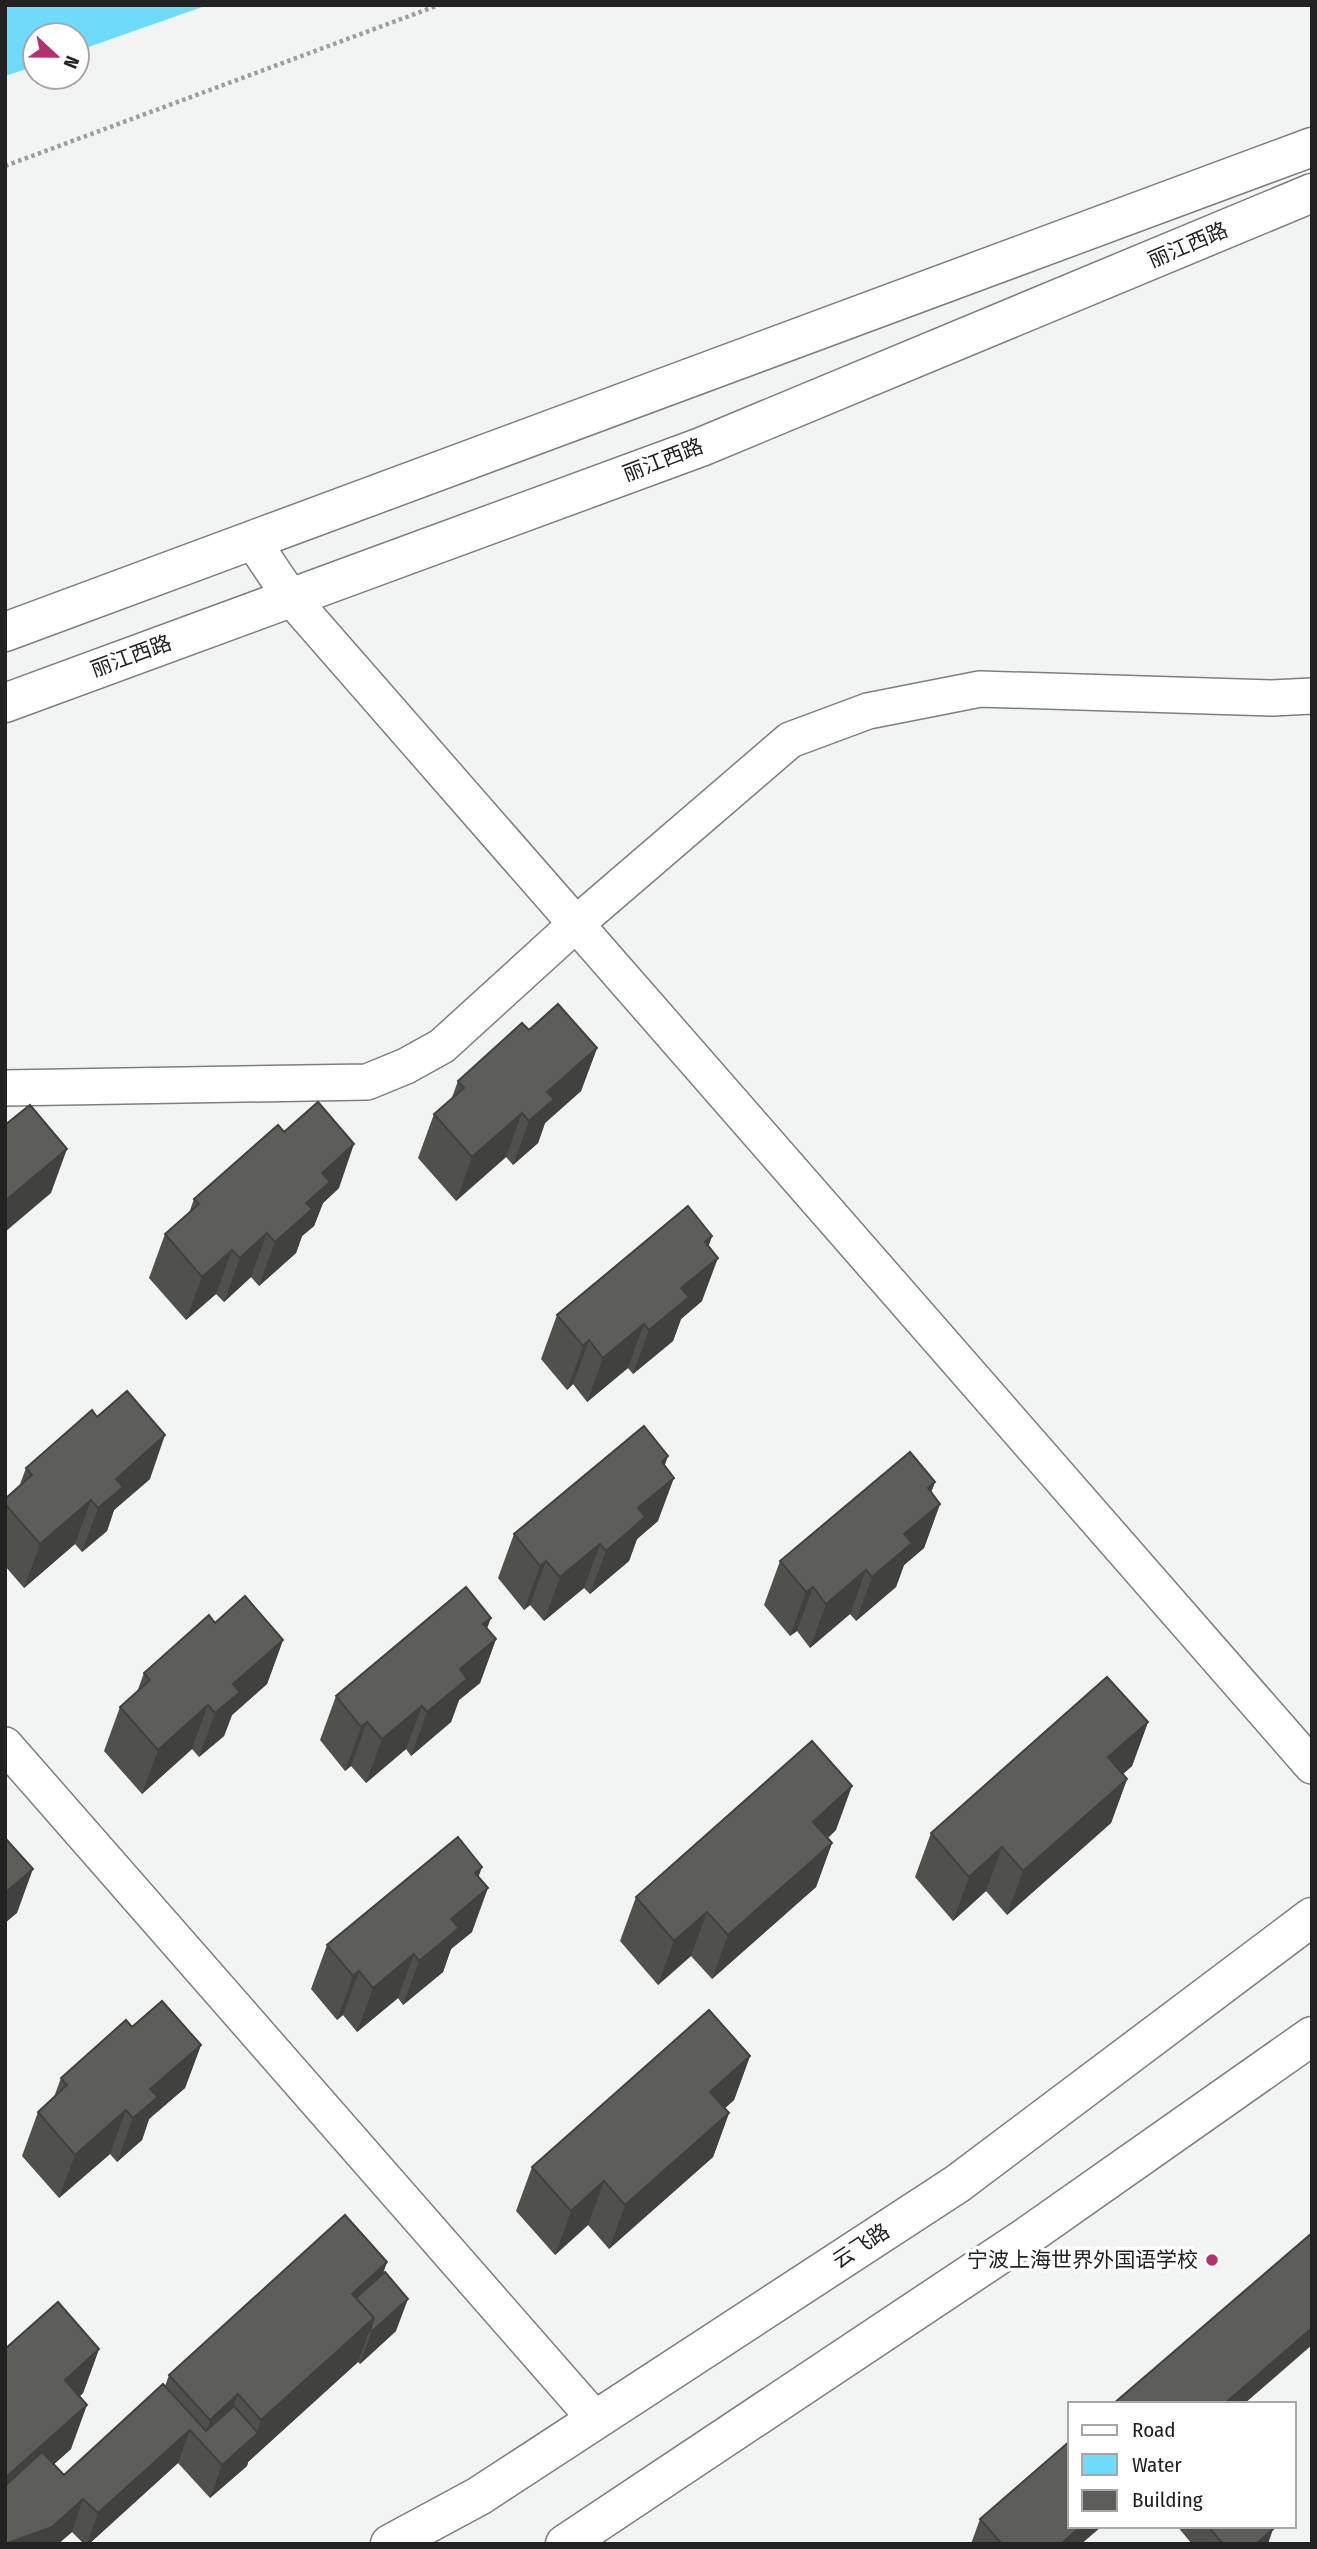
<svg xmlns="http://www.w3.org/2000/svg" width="1317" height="2549" viewBox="0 0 1317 2549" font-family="'Fira Sans Condensed','Noto Sans SC',sans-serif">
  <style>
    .water { fill: #6ddbf9 }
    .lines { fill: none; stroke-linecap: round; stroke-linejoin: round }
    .street-casing { stroke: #7c7f7d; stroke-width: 38 }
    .secondary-casing { stroke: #7c7f7d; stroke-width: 41 }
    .path { stroke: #9c9e9c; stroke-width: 4.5; stroke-dasharray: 3.5 3.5; stroke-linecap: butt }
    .street { stroke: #fff; stroke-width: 35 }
    .secondary { stroke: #fff; stroke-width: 38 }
    .wall { fill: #50514d }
    .shaded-wall { fill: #41423f }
    .building { fill: #5d5e5a; stroke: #41423f; stroke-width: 2 }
    .poi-dot { fill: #b72f6e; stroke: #fff; stroke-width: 2.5 }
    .labels { text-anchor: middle; stroke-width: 7; stroke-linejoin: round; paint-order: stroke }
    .street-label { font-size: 21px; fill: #212221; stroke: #fff }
    .poi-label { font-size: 21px; fill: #212221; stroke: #fff; text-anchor: end }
  </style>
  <rect width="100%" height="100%" fill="#f1f4f2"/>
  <path class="water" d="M 5,5 L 208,5 L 77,51 L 77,35 L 35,35 L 35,66 L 5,76 Z"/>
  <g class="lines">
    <g class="street-casing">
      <path id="street" d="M 252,540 L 291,598 L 1312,1766
        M 5,1088 L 367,1082 L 406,1066 L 442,1046 L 576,924 L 790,740 L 868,711 L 980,689 L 1272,698 L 1312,696
        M 5,1745 L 596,2420"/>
    </g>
    <g class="secondary-casing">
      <path id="secondary" d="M 5,632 L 1312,147
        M 5,703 L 701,447 L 1312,193
        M 390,2544 L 479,2496 L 957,2184 L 1312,1917
        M 565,2544 L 1026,2237 L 1312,2036"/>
    </g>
    <path class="path" d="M 5,166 L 439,5"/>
    <use href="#street" class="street"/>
    <use href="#secondary" class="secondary"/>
  </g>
  <path class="wall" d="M 529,1030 L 597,1048 L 581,1091 L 545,1123 L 538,1143 L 513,1165 L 506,1157 L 456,1201 L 418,1158 L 434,1114 L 451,1100 L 458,1081 Z
    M 284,1132 L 339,1188 L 323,1203 L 314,1226 L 302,1236 L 296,1253 L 259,1286 L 251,1277 L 224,1302 L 216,1294 L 186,1320 L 149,1278 L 165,1234 L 189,1213 L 194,1199 Z
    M 712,1236 L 708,1247 L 702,1301 L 681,1319 L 673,1341 L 633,1374 L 628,1368 L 587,1402 L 573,1384 L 567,1390 L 541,1359 L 557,1315 Z
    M 665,1466 L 658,1521 L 637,1539 L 629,1561 L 590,1594 L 584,1588 L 544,1621 L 530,1605 L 524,1610 L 498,1578 L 514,1534 Z
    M 26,1468 L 150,1479 L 114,1510 L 107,1531 L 82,1552 L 75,1544 L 24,1588 L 5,1566 L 5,1499 L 19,1487 Z
    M 935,1482 L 931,1492 L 940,1504 L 924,1548 L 904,1565 L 896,1587 L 856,1621 L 850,1614 L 810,1648 L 797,1631 L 790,1636 L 764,1605 L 780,1561 Z
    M 215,1623 L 283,1640 L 267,1684 L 232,1715 L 224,1736 L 199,1757 L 192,1749 L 142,1794 L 104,1751 L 120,1707 L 137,1692 L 144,1673 Z
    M 487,1628 L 496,1639 L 480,1683 L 459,1700 L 451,1722 L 411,1756 L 406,1749 L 366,1783 L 351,1766 L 345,1771 L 320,1740 L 336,1696 Z
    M 1148,1722 L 1132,1766 L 1123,1774 L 1127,1779 L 1111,1823 L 1007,1915 L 986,1891 L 953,1921 L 915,1877 L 931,1833 Z
    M 836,1830 L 828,1838 L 832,1843 L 816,1887 L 712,1979 L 691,1956 L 658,1985 L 620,1941 L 636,1897 Z
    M 478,1877 L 472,1932 L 451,1949 L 443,1972 L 403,2005 L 398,1998 L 357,2032 L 343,2015 L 337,2020 L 311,1989 L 327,1945 Z
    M 132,2027 L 201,2045 L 185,2088 L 149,2119 L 142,2140 L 117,2162 L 110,2154 L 59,2198 L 22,2156 L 38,2112 L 54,2097 L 61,2078 Z
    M 750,2056 L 734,2100 L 725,2108 L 729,2113 L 713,2157 L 609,2249 L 588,2225 L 555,2255 L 516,2211 L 532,2167 Z
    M 387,2262 L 383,2273 L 396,2331 L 360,2364 L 358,2362 L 248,2462 L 247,2466 L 210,2498 L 178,2463 L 89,2544 L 84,2544 L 72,2532 L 58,2544 L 5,2544 L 99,2349 L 83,2393 L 79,2397 L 71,2449 L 54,2464 L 64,2475 L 165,2386 L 169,2375 Z
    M 980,2519 L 1070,2526 L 1102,2526 L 1081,2544 L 971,2544 Z
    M 1177,2526 L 1271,2526 L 1268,2544 L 1192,2544 Z"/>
  <path class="shaded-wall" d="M 597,1048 L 581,1091 L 545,1123 L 538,1143 L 513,1165 L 529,1121 L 547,1092 Z
    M 522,1113 L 506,1157 L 456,1201 L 472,1157 Z
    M 354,1144 L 339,1188 L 323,1203 L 314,1226 L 302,1236 L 296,1253 L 259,1286 L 275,1242 L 306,1203 L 322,1173 Z
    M 67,1149 L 51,1193 L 5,1232 L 5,1201 Z
    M 267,1233 L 251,1277 L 224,1302 L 240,1258 Z
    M 712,1236 L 699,1274 L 718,1258 L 702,1301 L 681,1319 L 673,1341 L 633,1374 L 649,1330 L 705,1242 Z
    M 232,1250 L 216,1294 L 186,1320 L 202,1277 Z
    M 644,1324 L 628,1368 L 587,1402 L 603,1358 Z
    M 589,1340 L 573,1384 L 567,1390 L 583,1346 Z
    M 165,1435 L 150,1479 L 114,1510 L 107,1531 L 82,1552 L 98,1508 L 116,1479 Z
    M 668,1456 L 655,1493 L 674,1478 L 658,1521 L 637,1539 L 629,1561 L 590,1594 L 606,1551 L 638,1508 L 662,1462 Z
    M 935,1482 L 921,1520 L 940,1504 L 924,1548 L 904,1565 L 896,1587 L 856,1621 L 872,1577 L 904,1534 L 928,1488 Z
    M 91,1500 L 75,1544 L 24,1588 L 40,1544 Z
    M 600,1544 L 584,1588 L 544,1621 L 560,1577 Z
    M 546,1561 L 530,1605 L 524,1610 L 540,1566 Z
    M 866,1570 L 850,1614 L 810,1648 L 826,1604 Z
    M 813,1587 L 797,1631 L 790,1636 L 806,1592 Z
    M 491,1618 L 477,1655 L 496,1639 L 480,1683 L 459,1700 L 451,1722 L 411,1756 L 427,1712 L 460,1669 L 483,1624 Z
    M 283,1640 L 267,1684 L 232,1715 L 224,1736 L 199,1757 L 215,1713 L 233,1684 Z
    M 208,1705 L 192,1749 L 142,1794 L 158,1750 Z
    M 422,1706 L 406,1749 L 366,1783 L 382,1739 Z
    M 367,1722 L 351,1766 L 345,1771 L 361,1727 Z
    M 1148,1722 L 1132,1766 L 1092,1801 L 1108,1757 Z
    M 1127,1779 L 1111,1823 L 1007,1915 L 1023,1871 Z
    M 852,1786 L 836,1830 L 797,1865 L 813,1822 Z
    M 832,1843 L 816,1887 L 712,1979 L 728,1935 Z
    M 1002,1847 L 986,1891 L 953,1921 L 969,1877 Z
    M 482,1867 L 469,1904 L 488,1888 L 472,1932 L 451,1949 L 443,1972 L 403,2005 L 419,1961 L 451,1919 L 475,1873 Z
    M 33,1869 L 17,1913 L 5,1923 L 5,1893 Z
    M 707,1912 L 691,1956 L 658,1985 L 674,1941 Z
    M 414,1954 L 398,1998 L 357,2032 L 373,1988 Z
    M 359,1971 L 343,2015 L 337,2020 L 353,1976 Z
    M 201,2045 L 185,2088 L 149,2119 L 142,2140 L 117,2162 L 133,2118 L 150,2089 Z
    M 750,2056 L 734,2100 L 694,2136 L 710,2092 Z
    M 126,2110 L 110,2154 L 59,2198 L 75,2155 Z
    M 729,2113 L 713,2157 L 609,2249 L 625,2205 Z
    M 604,2181 L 588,2225 L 555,2255 L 571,2211 Z
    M 387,2262 L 371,2306 L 359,2317 L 352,2294 Z
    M 408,2299 L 396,2331 L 360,2364 L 372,2331 Z
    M 374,2318 L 358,2362 L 248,2462 L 247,2466 L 210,2498 L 222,2465 L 256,2435 L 261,2420 Z
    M 1312,2328 L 1312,2345 L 1244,2404 L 1224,2404 Z
    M 99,2349 L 83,2393 L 49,2424 L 65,2380 Z
    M 238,2394 L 222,2438 L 202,2443 L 210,2420 Z
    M 87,2405 L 71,2449 L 5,2508 L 5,2478 Z
    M 190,2430 L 178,2463 L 89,2544 L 87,2544 L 98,2513 Z
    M 83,2499 L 72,2532 L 58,2544 L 6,2544 Z
    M 1081,2526 L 1102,2526 L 1081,2544 L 1061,2544 Z
    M 1273,2529 L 1268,2544 L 1256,2544 Z"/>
  <path class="building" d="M 558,1004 L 597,1048 L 547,1092 L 554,1099 L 529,1121 L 522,1113 L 472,1157 L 434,1114 L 464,1088 L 458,1081 L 522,1023 L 529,1030 Z
    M 318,1102 L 354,1144 L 322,1173 L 330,1182 L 306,1203 L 312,1209 L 275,1242 L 267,1233 L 240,1258 L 232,1250 L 202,1277 L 165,1234 L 199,1204 L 194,1199 L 278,1125 L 284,1132 Z
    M 30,1105 L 67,1149 L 5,1201 L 5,1125 Z
    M 688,1206 L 712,1236 L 705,1242 L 718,1258 L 681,1288 L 689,1297 L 649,1330 L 644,1324 L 603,1358 L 589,1340 L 583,1346 L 557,1315 Z
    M 127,1391 L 165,1435 L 116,1479 L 123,1487 L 98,1508 L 91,1500 L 40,1544 L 5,1504 L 5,1499 L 32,1475 L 26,1468 L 92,1410 L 97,1417 Z
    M 644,1426 L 668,1456 L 662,1462 L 674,1478 L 638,1508 L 645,1517 L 606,1551 L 600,1544 L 560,1577 L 546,1561 L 540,1566 L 514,1534 Z
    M 910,1452 L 935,1482 L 928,1488 L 940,1504 L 904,1534 L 912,1543 L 872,1577 L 866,1570 L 826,1604 L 813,1587 L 806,1592 L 780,1561 Z
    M 466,1587 L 491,1618 L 483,1624 L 496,1639 L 460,1669 L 467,1679 L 427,1712 L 422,1706 L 382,1739 L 367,1722 L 361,1727 L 336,1696 Z
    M 245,1596 L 283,1640 L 233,1684 L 240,1692 L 215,1713 L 208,1705 L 158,1750 L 120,1707 L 150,1680 L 144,1673 L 209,1615 L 215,1623 Z
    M 1107,1677 L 1148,1722 L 1108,1757 L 1127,1779 L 1023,1871 L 1002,1847 L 969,1877 L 931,1833 Z
    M 812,1741 L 852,1786 L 813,1822 L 832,1843 L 728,1935 L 707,1912 L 674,1941 L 636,1897 Z
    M 458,1837 L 482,1867 L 475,1873 L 488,1888 L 451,1919 L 459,1928 L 419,1961 L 414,1954 L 373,1988 L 359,1971 L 353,1976 L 327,1945 Z
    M 5,1838 L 33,1869 L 5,1893 Z
    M 162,2001 L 201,2045 L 150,2089 L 158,2097 L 133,2118 L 126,2110 L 75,2155 L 38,2112 L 67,2085 L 61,2078 L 126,2020 L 132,2027 Z
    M 709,2010 L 750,2056 L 710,2092 L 729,2113 L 625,2205 L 604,2181 L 571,2211 L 532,2167 Z
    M 345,2215 L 387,2262 L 352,2294 L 374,2318 L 261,2420 L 238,2394 L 210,2420 L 169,2375 Z
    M 1312,2233 L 1312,2328 L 1224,2404 L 1113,2404 Z
    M 385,2272 L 408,2299 L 372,2331 L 370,2330 L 374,2318 L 356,2298 Z
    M 58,2302 L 99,2349 L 65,2380 L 87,2405 L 5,2478 L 5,2349 Z
    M 163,2384 L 206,2431 L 234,2406 L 258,2433 L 222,2465 L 190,2430 L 98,2513 L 83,2499 L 52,2527 L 5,2544 L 5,2486 L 42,2452 L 64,2475 Z
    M 1070,2441 L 1070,2526 L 1081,2526 L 1061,2544 L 1002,2544 L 980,2519 Z
    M 1208,2526 L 1271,2526 L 1273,2529 L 1256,2544 L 1223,2544 Z"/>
  <circle class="poi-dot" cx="1212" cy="2260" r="7"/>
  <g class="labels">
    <g class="street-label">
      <text transform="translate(1188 245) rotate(-23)" y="7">丽江西路</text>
      <text transform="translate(663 460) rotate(-21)" y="7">丽江西路</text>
      <text transform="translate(131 656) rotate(-20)" y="7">丽江西路</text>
      <text transform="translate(861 2246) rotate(-33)" y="7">云飞路</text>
    </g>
    <g class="poi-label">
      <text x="1198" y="2267">宁波上海世界外国语学校</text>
    </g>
  </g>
  <rect width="1317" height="2549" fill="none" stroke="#212221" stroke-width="14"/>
  <rect x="1068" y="2402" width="228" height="126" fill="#ffffff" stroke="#a6a7a6" stroke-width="2"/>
  <rect x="1082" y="2425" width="35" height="10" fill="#ffffff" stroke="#a6a7a6" stroke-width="2"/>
  <text x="1132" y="2437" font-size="21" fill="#212221">Road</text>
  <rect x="1082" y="2454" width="35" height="21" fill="#6ddbf9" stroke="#a6a7a6" stroke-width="2"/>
  <text x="1132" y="2472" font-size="21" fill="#212221">Water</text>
  <rect x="1082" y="2490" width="35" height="21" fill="#5d5e5a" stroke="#a6a7a6" stroke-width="2"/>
  <text x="1132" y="2507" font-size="21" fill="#212221">Building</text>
  <g transform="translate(56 56) rotate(112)"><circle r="33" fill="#ffffff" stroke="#a6a7a6" stroke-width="2"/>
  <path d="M0-5L12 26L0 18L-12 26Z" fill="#b72f6e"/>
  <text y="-10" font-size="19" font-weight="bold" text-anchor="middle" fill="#212221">N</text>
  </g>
</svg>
